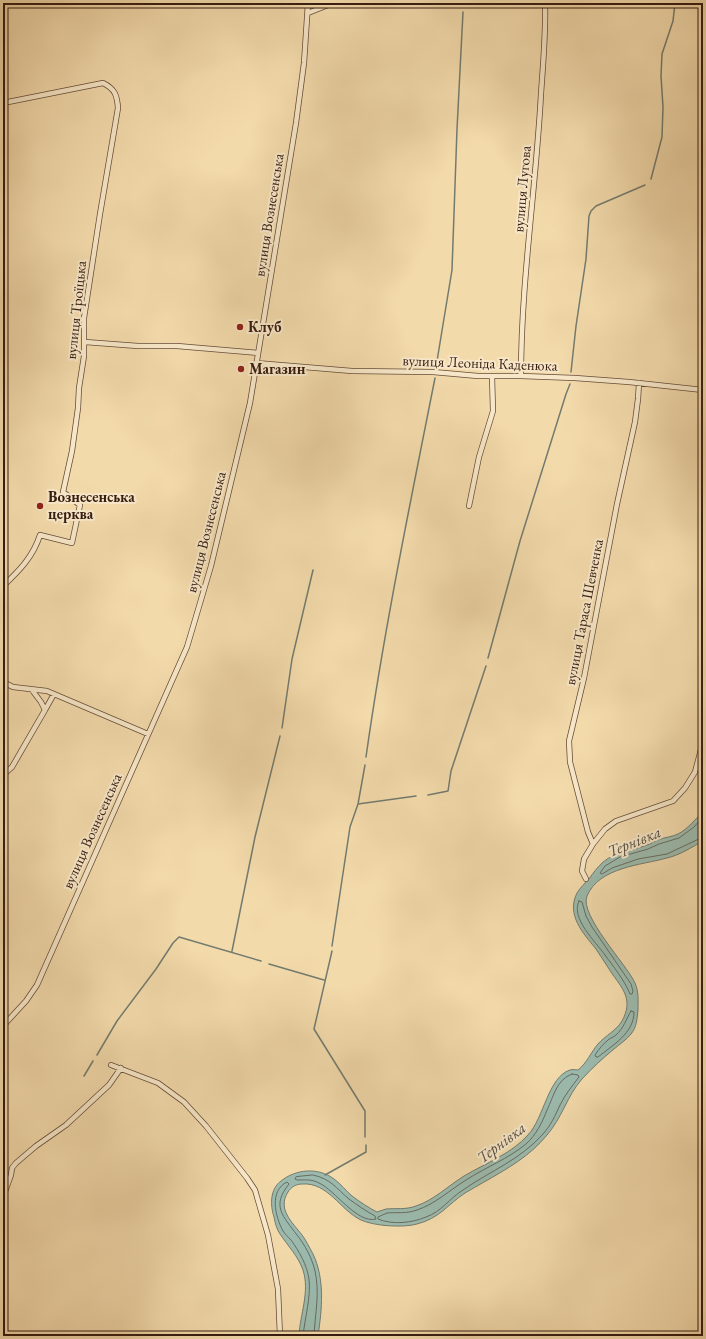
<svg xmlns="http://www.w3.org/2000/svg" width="706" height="1339" viewBox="0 0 706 1339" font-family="'EB Garamond',serif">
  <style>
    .water { fill: #9bbaad; stroke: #737b6f }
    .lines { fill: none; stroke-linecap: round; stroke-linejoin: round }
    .shore { stroke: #686b5f; stroke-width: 1 }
    .stream { stroke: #737b6f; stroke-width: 1.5 }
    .street-casing { stroke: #654c38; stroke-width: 6 }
    .street { stroke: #f7e7c8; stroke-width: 4.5 }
    .poi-dot { fill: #8f2418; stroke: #f7e7c8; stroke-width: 1.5 }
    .labels { text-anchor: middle; stroke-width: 4; stroke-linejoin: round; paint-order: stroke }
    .street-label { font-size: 15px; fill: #361c11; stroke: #f7e7c8 }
    .poi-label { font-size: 15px; font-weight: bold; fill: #361c11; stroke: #f7e7c8; text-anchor: start }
    .water-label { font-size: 16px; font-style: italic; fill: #544b40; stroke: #f7e7c8 }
  </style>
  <rect width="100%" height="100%" fill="#f3daab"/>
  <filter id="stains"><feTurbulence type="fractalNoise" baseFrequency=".005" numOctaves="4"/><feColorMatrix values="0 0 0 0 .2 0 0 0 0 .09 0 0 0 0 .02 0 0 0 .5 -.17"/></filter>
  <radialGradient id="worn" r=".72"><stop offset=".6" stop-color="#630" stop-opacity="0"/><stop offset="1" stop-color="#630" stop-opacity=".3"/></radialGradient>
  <path class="water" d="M 703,812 L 703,841 C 692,847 680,855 667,858 C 642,865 599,867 587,896 C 579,915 627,965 635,983 C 639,992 638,1001 638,1010 C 637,1018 637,1027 631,1034 C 626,1040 620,1044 614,1049 C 603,1058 592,1068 582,1079 C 567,1096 562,1118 547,1135 C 530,1156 507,1169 484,1182 C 478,1186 471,1189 465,1193 C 447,1205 440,1218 417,1224 C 403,1228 374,1226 361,1220 C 340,1210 328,1182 302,1184 C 296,1184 291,1187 288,1192 C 277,1209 292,1222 302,1235 C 306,1240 309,1247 313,1254 C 325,1279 322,1309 318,1336 L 299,1336 C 300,1314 310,1292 303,1270 C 298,1256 288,1246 280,1234 C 277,1230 275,1223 274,1217 C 270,1205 270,1189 281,1181 C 296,1169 318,1167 334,1179 C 341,1184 346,1191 352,1196 C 360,1202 369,1208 377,1212 C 380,1211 383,1210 386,1209 C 396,1208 405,1210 416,1206 C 434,1200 448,1186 464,1176 C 486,1163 511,1154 528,1135 C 544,1118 548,1077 570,1070 C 573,1069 575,1070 578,1070 C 587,1063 591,1052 598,1044 C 606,1035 616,1031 622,1021 C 633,1001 624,990 613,975 C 607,966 602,958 596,949 C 583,933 566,915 577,893 C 580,888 585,883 589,879 C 593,873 597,868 602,863 C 610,856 622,851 632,849 C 637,848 642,847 647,845 C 651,844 654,841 658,840 C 665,837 672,837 678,834 C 688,829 695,819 703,812 Z"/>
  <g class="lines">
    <path class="shore" d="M 703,817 L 694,827 L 679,838 L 659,844 L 648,849 L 620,857 L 605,866 L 600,873 L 602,874 L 612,868 L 638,859 L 667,854 L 703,837
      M 579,901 L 582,902 L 586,916 L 592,927 L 631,984 L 633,991 L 632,994 L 630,994 C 625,981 613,966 605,955 C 596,942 570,918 579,901 Z
      M 631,1011 L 634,1012 C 634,1033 613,1045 598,1057 L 596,1057 L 595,1055 C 599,1049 603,1044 608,1040 C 610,1038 614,1037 616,1035 C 624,1028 626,1019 631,1011 Z
      M 572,1074 L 578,1075 L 579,1077 C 572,1086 565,1095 560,1105 C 555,1116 551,1125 543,1134 C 520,1160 490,1171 463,1190 C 450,1198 441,1212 426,1217 C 412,1223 392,1225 378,1219 L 378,1217 C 381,1216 384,1214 387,1213 C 397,1212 406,1214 417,1210 C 435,1204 450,1190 466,1180 C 486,1167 508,1159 526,1144 C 536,1135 542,1123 547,1110 C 554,1096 556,1080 572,1074 Z
      M 313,1175 C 331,1179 336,1188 349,1199 C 357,1205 366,1211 375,1216 L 376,1219 C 357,1224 335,1190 319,1183 C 312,1179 305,1180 297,1180 L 295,1179 L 296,1177 Z
      M 303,1336 C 305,1317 311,1298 309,1279 C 307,1265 299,1251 291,1240 C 288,1237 285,1234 283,1231 C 275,1216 269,1191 287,1182 L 289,1184 C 271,1206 283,1216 297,1235 C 305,1245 312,1258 315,1271 C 320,1293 315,1314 314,1336"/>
    <path class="stream" d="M 651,179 L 662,137 L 663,107 L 661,76 L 662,54 L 673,21 L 675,3
      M 436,367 L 452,270 L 457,129 L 463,12
      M 571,372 L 576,326 L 586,259 L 589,216 L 591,211 L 596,206 L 645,185
      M 488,658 L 520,541 L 566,394 L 570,384
      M 282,728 L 292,659 L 313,570
      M 366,757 C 384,630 410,504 435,378
      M 428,795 L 448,791 L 451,771 L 486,666
      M 358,804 L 416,796
      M 332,946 L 350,827 L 358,804 L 365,765
      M 232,951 L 255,837 L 280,736
      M 332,951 L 314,1029 L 365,1111 L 365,1137
      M 269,964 L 324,980
      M 97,1055 L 117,1021 L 156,969 L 173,943 L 179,937 L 261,961
      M 84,1076 L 93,1061
      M 325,1175 L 366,1152 L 366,1145"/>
    <g class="street-casing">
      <path id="street" d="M 308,13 L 333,3
        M 3,103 L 103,83 C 115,89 117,95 118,108 L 100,214 L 84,318 L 84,356 L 79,388 L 78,408 L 72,451 L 63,492 L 80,505 L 72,543 L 40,535 C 33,557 19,571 3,586
        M 85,342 L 138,346 L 177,346 L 258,353
        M 256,363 L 352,371 L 433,372 L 478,376 L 521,376 L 575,378 L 629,382 L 703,390
        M 521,376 C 521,282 536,188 541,94 C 543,64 546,33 545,3
        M 469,506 L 479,457 L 493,411 L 492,376
        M 3,682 L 13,687 L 47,691 L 148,734
        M 45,710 L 54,694
        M 3,775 L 12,767 L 45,710 L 41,702 L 32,690
        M 593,844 L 588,832 L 570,762 L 569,741 L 584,678 L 617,504 L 635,422 L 638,399 L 639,383
        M 586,879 L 582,871 L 584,859 L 593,844 L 605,829 L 616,821 L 673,801 L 685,788 L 695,772 L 703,742
        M 3,1026 L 26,1001 L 37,985 L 187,647 L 211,566 L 250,403 L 296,123 L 304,63 L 308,3
        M 111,1065 L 158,1083 L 184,1102 L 206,1126 L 247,1178 L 255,1190 L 268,1235 L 278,1289 L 280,1336
        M 3,1197 L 11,1175 L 12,1168 L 16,1163 L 36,1146 L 66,1125 L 109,1085 L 121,1068"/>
    </g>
    <use href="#street" class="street"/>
  </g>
  <g class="poi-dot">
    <circle cx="240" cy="327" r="4"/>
    <circle cx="241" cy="369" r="4"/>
    <circle cx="40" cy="506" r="4"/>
  </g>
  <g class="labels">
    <g class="street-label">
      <text transform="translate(522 189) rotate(-85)" y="5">вулиця Лугова</text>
      <text transform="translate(269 215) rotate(-81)" y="5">вулиця Вознесенська</text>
      <text transform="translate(76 310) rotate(-84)" y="5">вулиця Троїцька</text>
      <text transform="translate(480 363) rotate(2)" y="5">вулиця Леоніда Каденюка</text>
      <text transform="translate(206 532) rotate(-76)" y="5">вулиця Вознесенська</text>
      <text transform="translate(584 612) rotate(-79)" y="5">вулиця Тараса Шевченка</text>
      <text transform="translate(92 831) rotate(-66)" y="5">вулиця Вознесенська</text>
    </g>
    <g class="poi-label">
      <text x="248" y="332">Клуб</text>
      <text x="249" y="374">Магазин</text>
      <text x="48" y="502">Вознесенська<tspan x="48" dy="17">церква</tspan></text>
    </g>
    <g class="water-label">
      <text transform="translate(634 841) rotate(-22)" y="6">Тернівка</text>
      <text transform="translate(501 1142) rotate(-37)" y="6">Тернівка</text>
    </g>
  </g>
  <rect width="706" height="1339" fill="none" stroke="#f3daab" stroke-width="16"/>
  <rect x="4" y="4" width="698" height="1331" fill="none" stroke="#361c11" stroke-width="2"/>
  <rect x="8" y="8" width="690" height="1323" fill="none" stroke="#361c11"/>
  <rect width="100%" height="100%" filter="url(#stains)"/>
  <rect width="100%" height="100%" fill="url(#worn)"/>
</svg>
